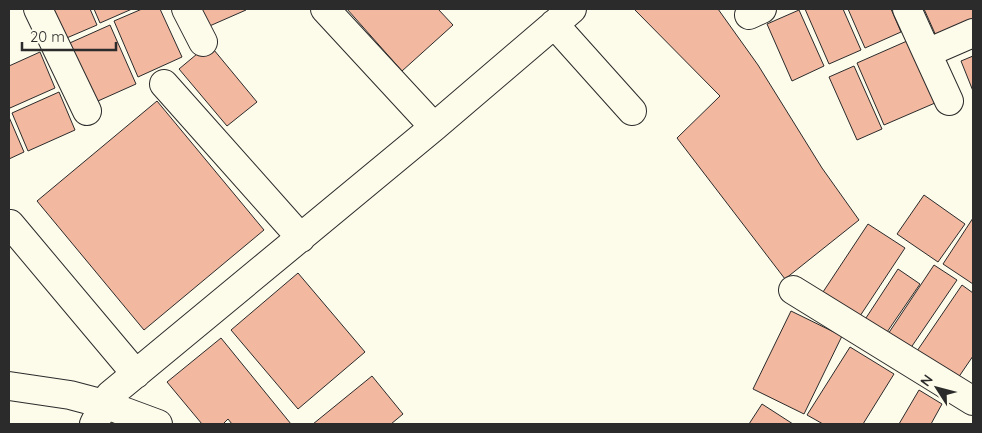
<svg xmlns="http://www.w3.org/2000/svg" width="982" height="433" viewBox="0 0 982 433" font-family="Quicksand,sans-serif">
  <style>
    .building { fill: #f2b8a0; stroke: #2b2b2b }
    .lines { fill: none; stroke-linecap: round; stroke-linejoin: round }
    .minor-casing { stroke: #2b2b2b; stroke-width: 30 }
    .minor { stroke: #fdfbea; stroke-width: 28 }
  </style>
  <rect width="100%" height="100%" fill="#fdfbea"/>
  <path class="building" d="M 49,9 L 90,9 L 97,25 L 62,40 Z
    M 94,9 L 132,9 L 100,23 Z
    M 142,9 L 160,9 L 182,57 L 138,77 L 114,21 Z
    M 197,9 L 245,9 L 246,10 L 205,28 Z
    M 347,9 L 438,9 L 453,25 L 402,71 Z
    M 634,9 L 718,9 L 758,65 L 822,168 L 859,220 L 785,279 L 677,138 L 720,96 Z
    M 805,9 L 843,9 L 861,50 L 829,64 Z
    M 848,9 L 891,9 L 901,32 L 865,48 Z
    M 924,9 L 973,9 L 973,22 L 937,38 Z
    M 799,10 L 824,66 L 792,81 L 767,24 Z
    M 110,25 L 136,84 L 89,105 L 63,46 Z
    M 907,41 L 935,103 L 884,125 L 857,63 Z
    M 209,44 L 257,102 L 227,126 L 179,69 Z
    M 40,52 L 55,88 L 10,108 L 9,105 L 9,66 Z
    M 973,56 L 973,91 L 961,61 Z
    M 854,66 L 882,129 L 857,140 L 829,77 Z
    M 59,92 L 75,130 L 28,151 L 12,113 Z
    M 157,101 L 264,230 L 144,330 L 37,201 Z
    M 9,117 L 24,152 L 9,159 Z
    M 924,195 L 965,224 L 938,262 L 897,234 Z
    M 973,218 L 973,284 L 943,264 Z
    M 868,224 L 905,248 L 860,316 L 823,292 Z
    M 934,265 L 957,280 L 910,349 L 888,334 Z
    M 898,269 L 920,284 L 885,335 L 864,321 Z
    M 298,273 L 365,352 L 298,409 L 231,330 Z
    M 962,285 L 973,293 L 973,356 L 958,378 L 917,351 Z
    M 791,311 L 842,336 L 804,414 L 753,389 Z
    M 221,338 L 291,424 L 232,424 L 228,419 L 223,424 L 202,424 L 167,382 Z
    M 850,347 L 894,374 L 863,424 L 823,424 L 807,415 Z
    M 372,376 L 403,414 L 391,424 L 313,424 Z
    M 919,390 L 942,404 L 931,424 L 899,424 Z
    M 762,404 L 793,424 L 749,424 Z"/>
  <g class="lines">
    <g class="minor-casing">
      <path id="minor" d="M 38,9 L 87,111
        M 186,9 L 203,42
        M 325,9 L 434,127
        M 907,9 L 927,53 L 973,33
        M 749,15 L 762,9
        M 554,24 L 632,111
        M 927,53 L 949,101
        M 164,84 L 301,238
        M 10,224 L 136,374
        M 793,290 L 973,401
        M 9,386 L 70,395 L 104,404 L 158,424
        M 94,424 L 104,404 L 110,395 L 434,127 L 572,9"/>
    </g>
    <use href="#minor" class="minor"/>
  </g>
  <rect width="982" height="433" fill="none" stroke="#2b2b2b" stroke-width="20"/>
  <g transform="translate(937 388) rotate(306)" stroke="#fdfbea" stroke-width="4" paint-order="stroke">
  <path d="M0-4L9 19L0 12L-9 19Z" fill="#2b2b2b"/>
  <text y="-8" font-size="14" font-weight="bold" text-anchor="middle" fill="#2b2b2b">N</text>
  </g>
  <path d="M22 42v8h94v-8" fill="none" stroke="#2b2b2b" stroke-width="2.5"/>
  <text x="30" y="42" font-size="15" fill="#2b2b2b" stroke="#fdfbea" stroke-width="4" paint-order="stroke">20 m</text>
</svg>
